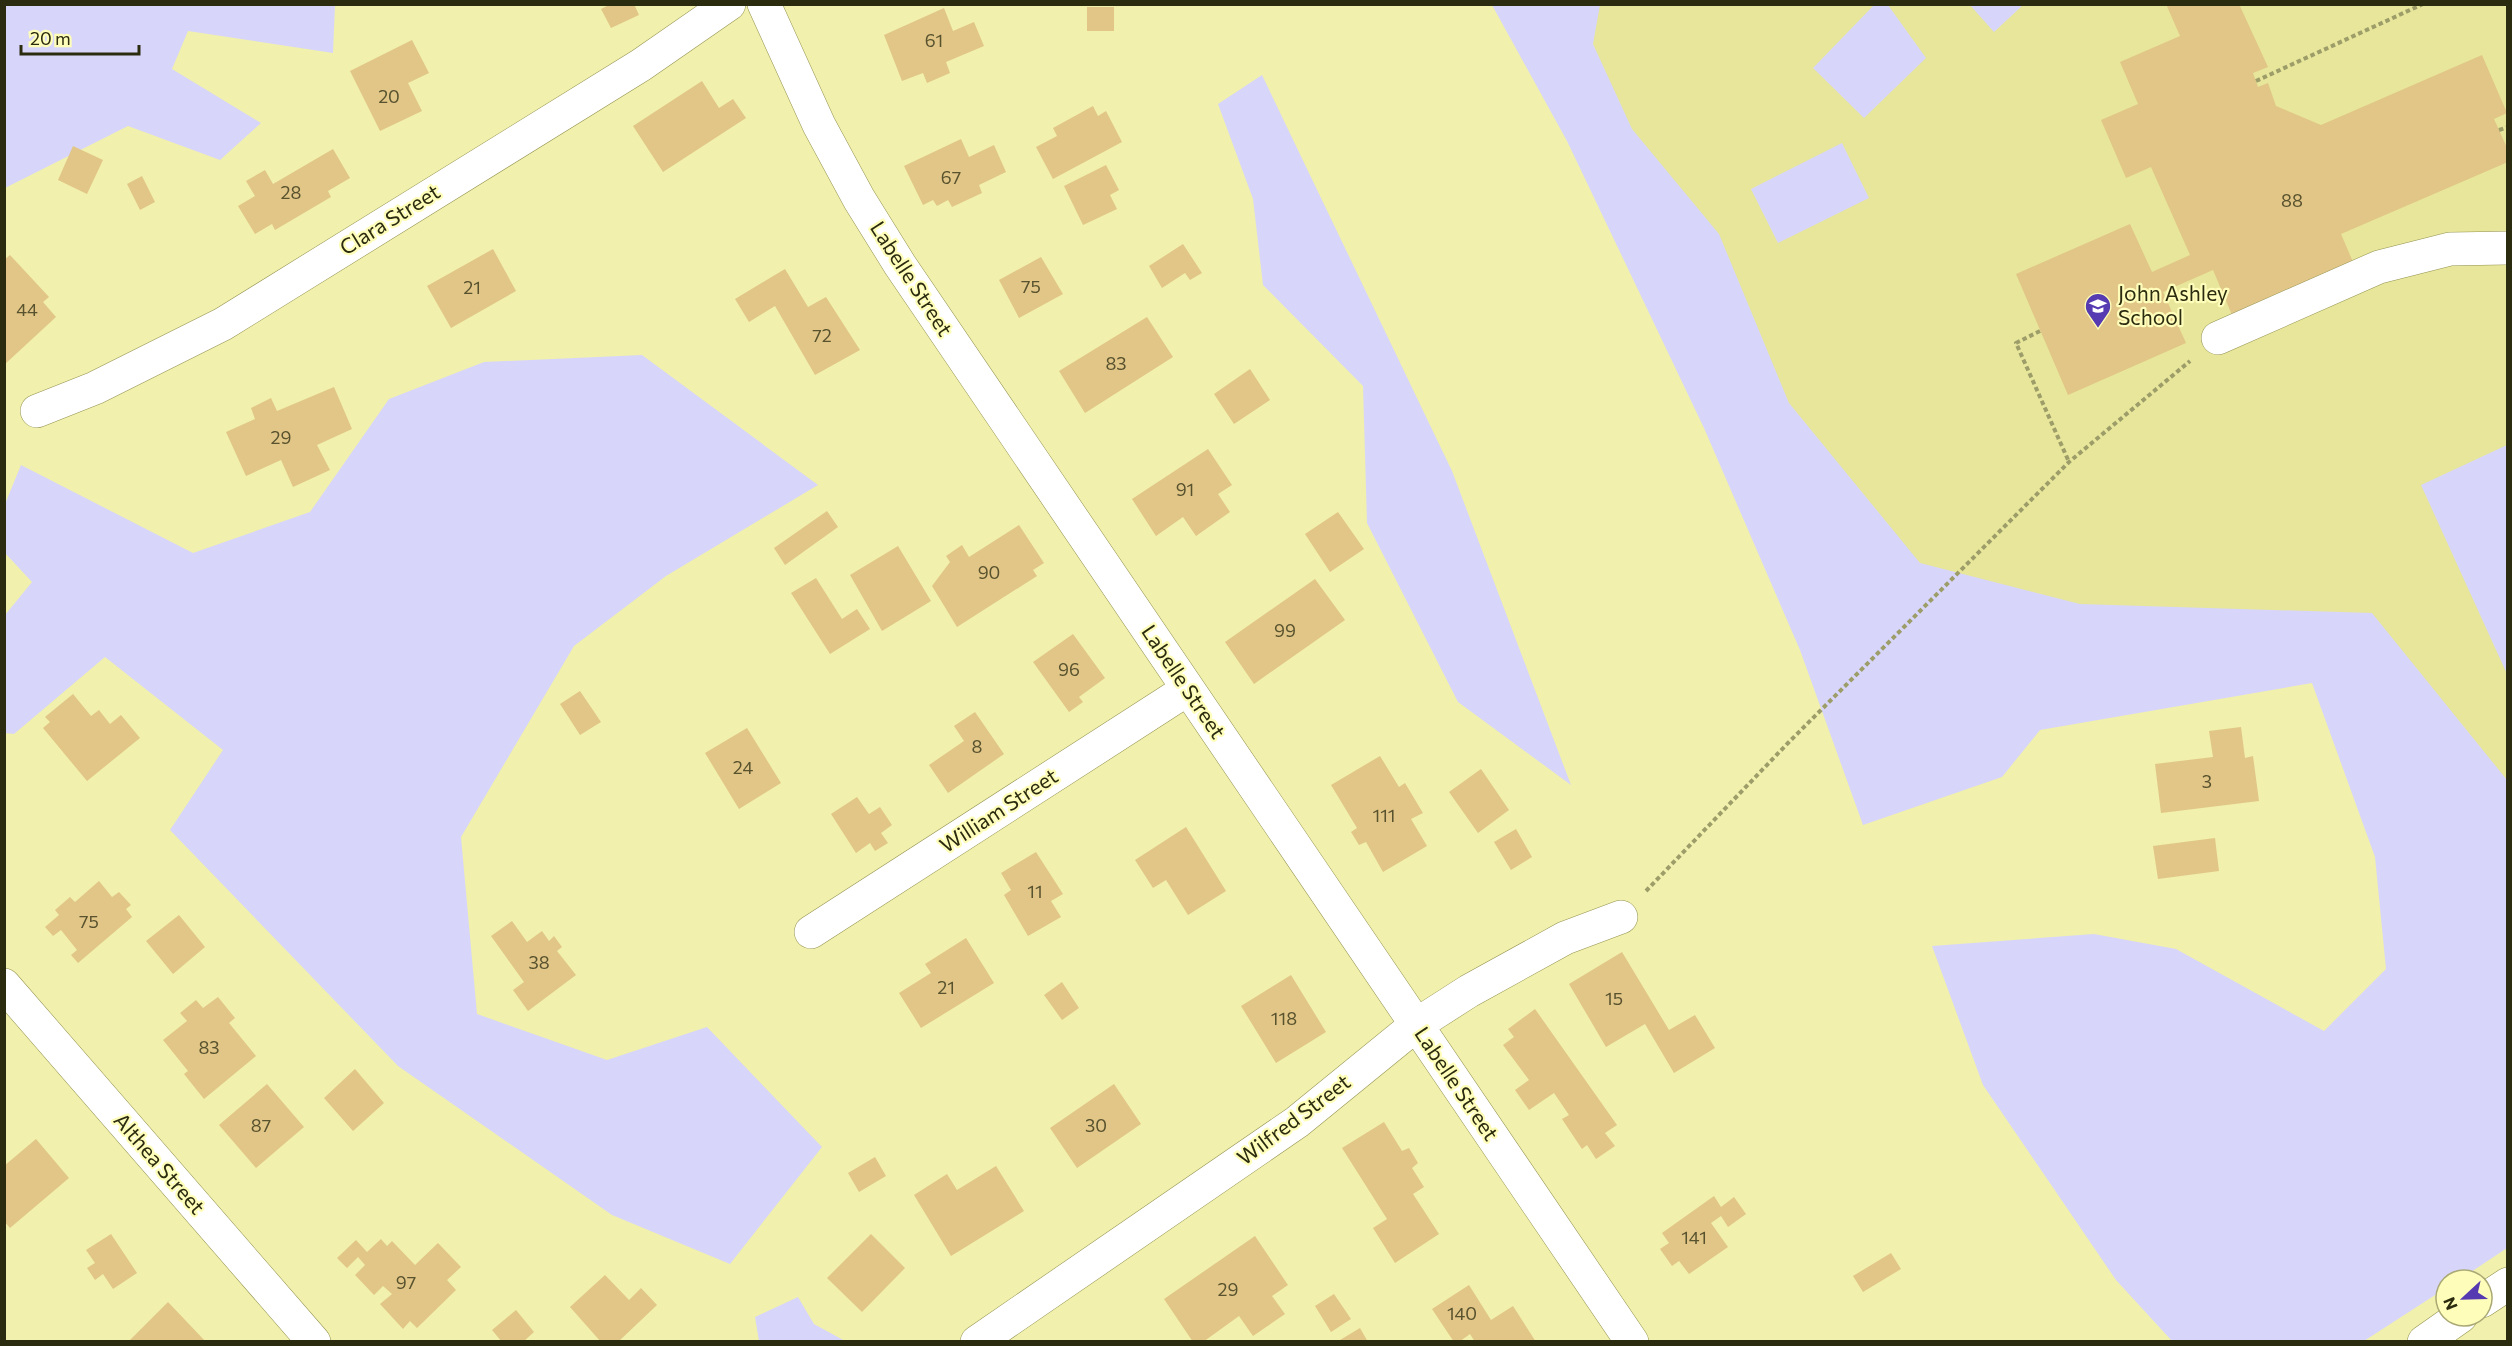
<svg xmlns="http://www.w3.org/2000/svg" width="2512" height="1346" viewBox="0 0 2512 1346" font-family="Commissioner,sans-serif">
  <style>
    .built { fill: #e7e69a }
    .green { fill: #d7d6fa }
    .building { fill: #e1c687 }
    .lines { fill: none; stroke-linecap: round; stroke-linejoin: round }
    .minor-casing { stroke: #949352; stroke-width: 34 }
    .path { stroke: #9d9d6a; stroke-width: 4; stroke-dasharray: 4.5 3; stroke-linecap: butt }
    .minor { stroke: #fff; stroke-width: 33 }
    .labels { text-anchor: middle; stroke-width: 4.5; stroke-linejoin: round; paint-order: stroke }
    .number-label { font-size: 18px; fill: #58522e }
    .street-label { font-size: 21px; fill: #2b2b10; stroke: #fefdb9 }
    .poi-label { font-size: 21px; fill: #2b2b10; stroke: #fefdb9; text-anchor: start }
  </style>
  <rect width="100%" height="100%" fill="#f1f0ac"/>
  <path class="built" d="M 1531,5 L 2507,5 L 2507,859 L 2355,654 L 1865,693 Z"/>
  <path class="green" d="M 5,5 L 335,5 L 333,53 L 188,31 L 172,69 L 261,123 L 220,160 L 128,126 L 5,188 Z
    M 1492,5 L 1600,5 L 1593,44 L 1632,129 L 1719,234 L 1789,403 L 1920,563 L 2080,604 L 2372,613 L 2507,780 L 2507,1248 L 2459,1280 L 2446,1280 L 2446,1288 L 2364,1341 L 2172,1341 L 2116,1280 L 1983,1085 L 1932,946 L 2094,934 L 2176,949 L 2324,1031 L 2386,969 L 2375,857 L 2312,683 L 2040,730 L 2002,777 L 1863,825 L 1800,650 L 1704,428 L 1567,141 Z
    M 1874,5 L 1888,5 L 1926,58 L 1864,118 L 1813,68 Z
    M 1970,5 L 2023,5 L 1994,32 Z
    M 1262,75 L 1452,471 L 1571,785 L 1458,702 L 1367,523 L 1363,386 L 1263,285 L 1253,199 L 1218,104 Z
    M 1842,143 L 1869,198 L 1778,243 L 1751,189 Z
    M 642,355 L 818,485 L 666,576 L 574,646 L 461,837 L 477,1014 L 607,1060 L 707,1027 L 822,1147 L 730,1264 L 612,1215 L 398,1066 L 170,830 L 223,750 L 105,657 L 14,734 L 5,733 L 5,615 L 32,582 L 5,553 L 5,504 L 21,465 L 193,553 L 310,512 L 389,399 L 484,362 Z
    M 2507,445 L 2507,674 L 2421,485 Z
    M 798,1297 L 814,1324 L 845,1341 L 759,1341 L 755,1317 Z"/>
  <path class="building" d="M 611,4 L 634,4 L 639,15 L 611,28 L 601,9 Z
    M 2166,4 L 2239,4 L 2268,67 L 2253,73 L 2258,87 L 2268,83 L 2276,106 L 2321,125 L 2482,55 L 2507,113 L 2494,119 L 2508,150 L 2508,162 L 2341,234 L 2353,262 L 2232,315 L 2213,270 L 2163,292 L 2186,343 L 2068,395 L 2016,274 L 2130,224 L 2152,272 L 2190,255 L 2151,167 L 2126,178 L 2101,120 L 2138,104 L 2120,62 L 2180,36 Z
    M 1087,7 L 1114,7 L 1114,31 L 1087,31 Z
    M 944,8 L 953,31 L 974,22 L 984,46 L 946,62 L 950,73 L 927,83 L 923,73 L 902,81 L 884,35 Z
    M 412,40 L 429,73 L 408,83 L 422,111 L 380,131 L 350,71 Z
    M 702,81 L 719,108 L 733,99 L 746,118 L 663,172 L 633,126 Z
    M 1093,106 L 1098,116 L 1106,111 L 1122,142 L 1053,179 L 1036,147 L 1057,136 L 1053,128 Z
    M 961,139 L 969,157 L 994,145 L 1006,172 L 979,185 L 982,193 L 952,207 L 948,200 L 937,206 L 933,200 L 923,205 L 904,166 Z
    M 73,146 L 103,160 L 87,194 L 58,180 Z
    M 333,149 L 350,178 L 328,191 L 331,197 L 275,230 L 272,224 L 255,234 L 238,206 L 255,196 L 246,181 L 265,170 L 273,184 Z
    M 1106,165 L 1119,190 L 1110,195 L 1117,209 L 1083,225 L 1064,186 Z
    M 142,176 L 155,202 L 140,210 L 127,184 Z
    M 1183,244 L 1202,273 L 1190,280 L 1185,273 L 1162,288 L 1149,266 Z
    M 493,249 L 516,291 L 451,328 L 427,286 Z
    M 10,255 L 49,297 L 43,302 L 56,317 L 4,365 L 4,260 Z
    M 1041,257 L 1063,294 L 1019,318 L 999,280 Z
    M 785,269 L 808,307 L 826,297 L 860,350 L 815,375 L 775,306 L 749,322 L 735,299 Z
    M 1147,317 L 1173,357 L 1085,413 L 1059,371 Z
    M 1250,369 L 1270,400 L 1234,424 L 1214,394 Z
    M 334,387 L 352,429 L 317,445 L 330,470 L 293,487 L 281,460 L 246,476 L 226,432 L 255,419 L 251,408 L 271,398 L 277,411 Z
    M 1208,449 L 1232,485 L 1218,494 L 1230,512 L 1196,536 L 1183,517 L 1156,536 L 1132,499 Z
    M 827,511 L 838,527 L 785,565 L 774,548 Z
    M 1338,512 L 1364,549 L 1330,572 L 1305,534 Z
    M 1019,525 L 1044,563 L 1033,570 L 1037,576 L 957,627 L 932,586 L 950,562 L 946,556 L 962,545 L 969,557 Z
    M 898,546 L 931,601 L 882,631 L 850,575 Z
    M 816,578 L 842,619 L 857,609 L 870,629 L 830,654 L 791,593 Z
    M 1315,579 L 1345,620 L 1254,684 L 1225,642 Z
    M 1073,634 L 1105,678 L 1079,697 L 1083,702 L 1069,712 L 1033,662 Z
    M 580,691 L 601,722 L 580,735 L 560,704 Z
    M 73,694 L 91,716 L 99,710 L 110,724 L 121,715 L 140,738 L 87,781 L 43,728 L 50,722 L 45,717 Z
    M 975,712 L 1004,754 L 948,793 L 929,765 L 964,741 L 954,726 Z
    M 2241,727 L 2245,758 L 2253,756 L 2259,801 L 2161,813 L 2155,764 L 2213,757 L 2209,731 Z
    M 747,728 L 781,783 L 739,809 L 705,753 Z
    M 1380,756 L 1399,787 L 1405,783 L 1423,813 L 1411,819 L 1427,846 L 1383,872 L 1366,842 L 1359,845 L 1351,832 L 1357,828 L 1331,785 Z
    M 1481,769 L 1509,810 L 1478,833 L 1449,792 Z
    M 857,797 L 869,814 L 880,807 L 892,825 L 881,833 L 888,843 L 875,851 L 870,843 L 856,853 L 831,814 Z
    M 1186,827 L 1226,891 L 1188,915 L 1166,880 L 1153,888 L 1135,860 Z
    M 1516,829 L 1532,857 L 1511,870 L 1494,842 Z
    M 2215,838 L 2219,871 L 2158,879 L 2153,846 Z
    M 1036,852 L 1063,894 L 1051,901 L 1061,917 L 1028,936 L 1004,895 L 1011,890 L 1001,873 Z
    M 99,881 L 112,897 L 119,892 L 131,905 L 126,909 L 132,917 L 78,963 L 71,955 L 77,950 L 61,930 L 53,936 L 45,927 L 59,915 L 55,910 L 70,897 L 75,902 Z
    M 179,915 L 205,947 L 173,974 L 146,941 Z
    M 512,921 L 527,942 L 542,931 L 549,941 L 554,936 L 562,947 L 557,951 L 576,975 L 528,1011 L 513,990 L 524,982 L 491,936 Z
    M 966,938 L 994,983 L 921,1028 L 899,993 L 931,973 L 925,964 Z
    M 1622,952 L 1669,1030 L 1695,1015 L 1715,1048 L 1674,1073 L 1645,1024 L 1606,1047 L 1569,984 Z
    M 1291,975 L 1326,1032 L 1276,1063 L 1241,1006 Z
    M 1062,982 L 1079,1008 L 1062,1020 L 1044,995 Z
    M 218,997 L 235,1018 L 229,1023 L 256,1056 L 204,1099 L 184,1074 L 188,1071 L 163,1040 L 187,1021 L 180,1013 L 196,1000 L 203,1008 Z
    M 1535,1009 L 1617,1125 L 1605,1133 L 1615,1146 L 1596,1159 L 1587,1145 L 1582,1149 L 1562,1119 L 1569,1115 L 1554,1093 L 1529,1110 L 1515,1090 L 1529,1080 L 1503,1045 L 1514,1037 L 1508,1029 Z
    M 355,1069 L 384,1103 L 353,1131 L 324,1098 Z
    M 267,1084 L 304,1127 L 256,1168 L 219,1125 Z
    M 1114,1084 L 1141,1124 L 1077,1168 L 1050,1128 Z
    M 1384,1122 L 1402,1151 L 1409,1148 L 1418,1163 L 1412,1168 L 1424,1187 L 1413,1194 L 1439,1234 L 1395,1263 L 1373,1228 L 1387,1219 L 1342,1148 Z
    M 36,1139 L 69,1178 L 10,1228 L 4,1221 L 4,1166 Z
    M 875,1157 L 886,1176 L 859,1192 L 848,1173 Z
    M 996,1166 L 1024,1211 L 951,1256 L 914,1195 L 947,1174 L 957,1190 Z
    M 1714,1196 L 1721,1207 L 1734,1197 L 1746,1214 L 1728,1227 L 1721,1216 L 1711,1223 L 1728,1247 L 1689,1274 L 1679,1261 L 1672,1266 L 1660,1249 L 1669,1243 L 1662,1233 Z
    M 111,1234 L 137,1273 L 113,1289 L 103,1274 L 95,1280 L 87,1268 L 95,1263 L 86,1250 Z
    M 871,1234 L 905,1268 L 862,1312 L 827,1278 Z
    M 1255,1236 L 1288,1285 L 1272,1296 L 1285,1314 L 1253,1336 L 1239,1316 L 1203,1342 L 1193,1342 L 1164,1299 Z
    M 381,1239 L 387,1246 L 392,1241 L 415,1265 L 438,1243 L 461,1267 L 447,1280 L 456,1290 L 417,1328 L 410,1321 L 403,1329 L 380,1304 L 392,1294 L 383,1286 L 374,1295 L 355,1275 L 365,1265 L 358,1257 L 347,1268 L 337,1258 L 356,1240 L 367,1252 Z
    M 1891,1253 L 1901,1269 L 1863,1292 L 1853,1276 Z
    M 605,1275 L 629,1300 L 641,1288 L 657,1305 L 618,1342 L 601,1342 L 570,1307 Z
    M 1469,1285 L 1491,1320 L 1513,1306 L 1536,1342 L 1475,1342 L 1470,1334 L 1459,1342 L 1454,1342 L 1432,1309 Z
    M 1334,1294 L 1351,1319 L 1331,1332 L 1315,1306 Z
    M 168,1302 L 206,1342 L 128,1342 Z
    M 516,1310 L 534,1332 L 523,1342 L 502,1342 L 492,1330 Z
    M 1360,1328 L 1368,1342 L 1341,1342 L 1340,1340 Z"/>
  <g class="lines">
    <g class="minor-casing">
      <path id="minor" d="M 764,4 L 819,125 L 859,199 L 900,265 L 1632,1342
        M 2218,338 L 2379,267 L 2450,249 L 2508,248
        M 37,411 L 95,388 L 223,324 L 641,65 L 729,4
        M 811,932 L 1188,689
        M 4,985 L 314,1342
        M 2482,1301 L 2508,1284
        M 977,1342 L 1297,1122 L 1416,1025 L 1469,991 L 1565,938 L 1621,917
        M 2424,1342 L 2461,1316"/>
    </g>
    <path class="path" d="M 2256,81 L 2423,4
      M 2499,130 L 2508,127
      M 2040,331 L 2016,343 L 2069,462
      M 1646,891 L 1788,743 L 2069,462 L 2190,361"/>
    <use href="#minor" class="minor"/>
  </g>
  <defs>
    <g id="school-pin" transform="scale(1.35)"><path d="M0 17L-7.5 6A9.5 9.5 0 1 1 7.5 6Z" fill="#563ab2" stroke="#fefdb9"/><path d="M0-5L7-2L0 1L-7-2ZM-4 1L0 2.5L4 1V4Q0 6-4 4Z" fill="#fff"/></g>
  </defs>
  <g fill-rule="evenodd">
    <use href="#school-pin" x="2098" y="306"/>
  </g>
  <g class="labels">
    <g class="number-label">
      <text x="934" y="47">61</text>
      <text x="389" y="103">20</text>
      <text x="951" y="184">67</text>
      <text x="291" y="199">28</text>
      <text x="2292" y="207">88</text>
      <text x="1031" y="293">75</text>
      <text x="472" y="294">21</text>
      <text x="27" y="316">44</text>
      <text x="822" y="342">72</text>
      <text x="1116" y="370">83</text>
      <text x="281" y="444">29</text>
      <text x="1185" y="496">91</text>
      <text x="989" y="579">90</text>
      <text x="1285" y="637">99</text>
      <text x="1069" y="676">96</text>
      <text x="977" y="753">8</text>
      <text x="743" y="774">24</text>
      <text x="2207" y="788">3</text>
      <text x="1384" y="822">111</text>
      <text x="1035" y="898">11</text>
      <text x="89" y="928">75</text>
      <text x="539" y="969">38</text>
      <text x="946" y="994">21</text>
      <text x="1614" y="1005">15</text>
      <text x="1284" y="1025">118</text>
      <text x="209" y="1054">83</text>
      <text x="261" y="1132">87</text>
      <text x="1096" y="1132">30</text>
      <text x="1694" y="1244">141</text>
      <text x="406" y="1289">97</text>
      <text x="1228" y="1296">29</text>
      <text x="1462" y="1320">140</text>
    </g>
    <g class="street-label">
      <text transform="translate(390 220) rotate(-32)" y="7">Clara Street</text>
      <text transform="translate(911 279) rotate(57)" y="7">Labelle Street</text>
      <text transform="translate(1183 682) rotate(56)" y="7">Labelle Street</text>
      <text transform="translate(999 811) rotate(-33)" y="7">William Street</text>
      <text transform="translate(1456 1084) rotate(56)" y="7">Labelle Street</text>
      <text transform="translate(1294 1120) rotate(-37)" y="7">Wilfred Street</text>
      <text transform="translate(159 1164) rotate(49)" y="7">Althea Street</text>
    </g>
    <g class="poi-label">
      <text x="2118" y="301">John Ashley<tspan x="2118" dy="24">School</tspan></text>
    </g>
  </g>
  <rect width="2512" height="1346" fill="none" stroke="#2b2b10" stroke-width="12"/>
  <g transform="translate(2464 1298) rotate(248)"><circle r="28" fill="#fefdb9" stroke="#aaa975" stroke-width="1.5"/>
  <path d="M0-4.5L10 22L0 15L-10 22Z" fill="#563ab2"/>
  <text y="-9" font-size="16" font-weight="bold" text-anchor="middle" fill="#2b2b10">N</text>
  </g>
  <path d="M21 45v9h118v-9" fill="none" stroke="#2b2b10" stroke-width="3"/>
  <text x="30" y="45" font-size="18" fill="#2b2b10" stroke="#fefdb9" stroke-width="4.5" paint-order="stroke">20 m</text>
</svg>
